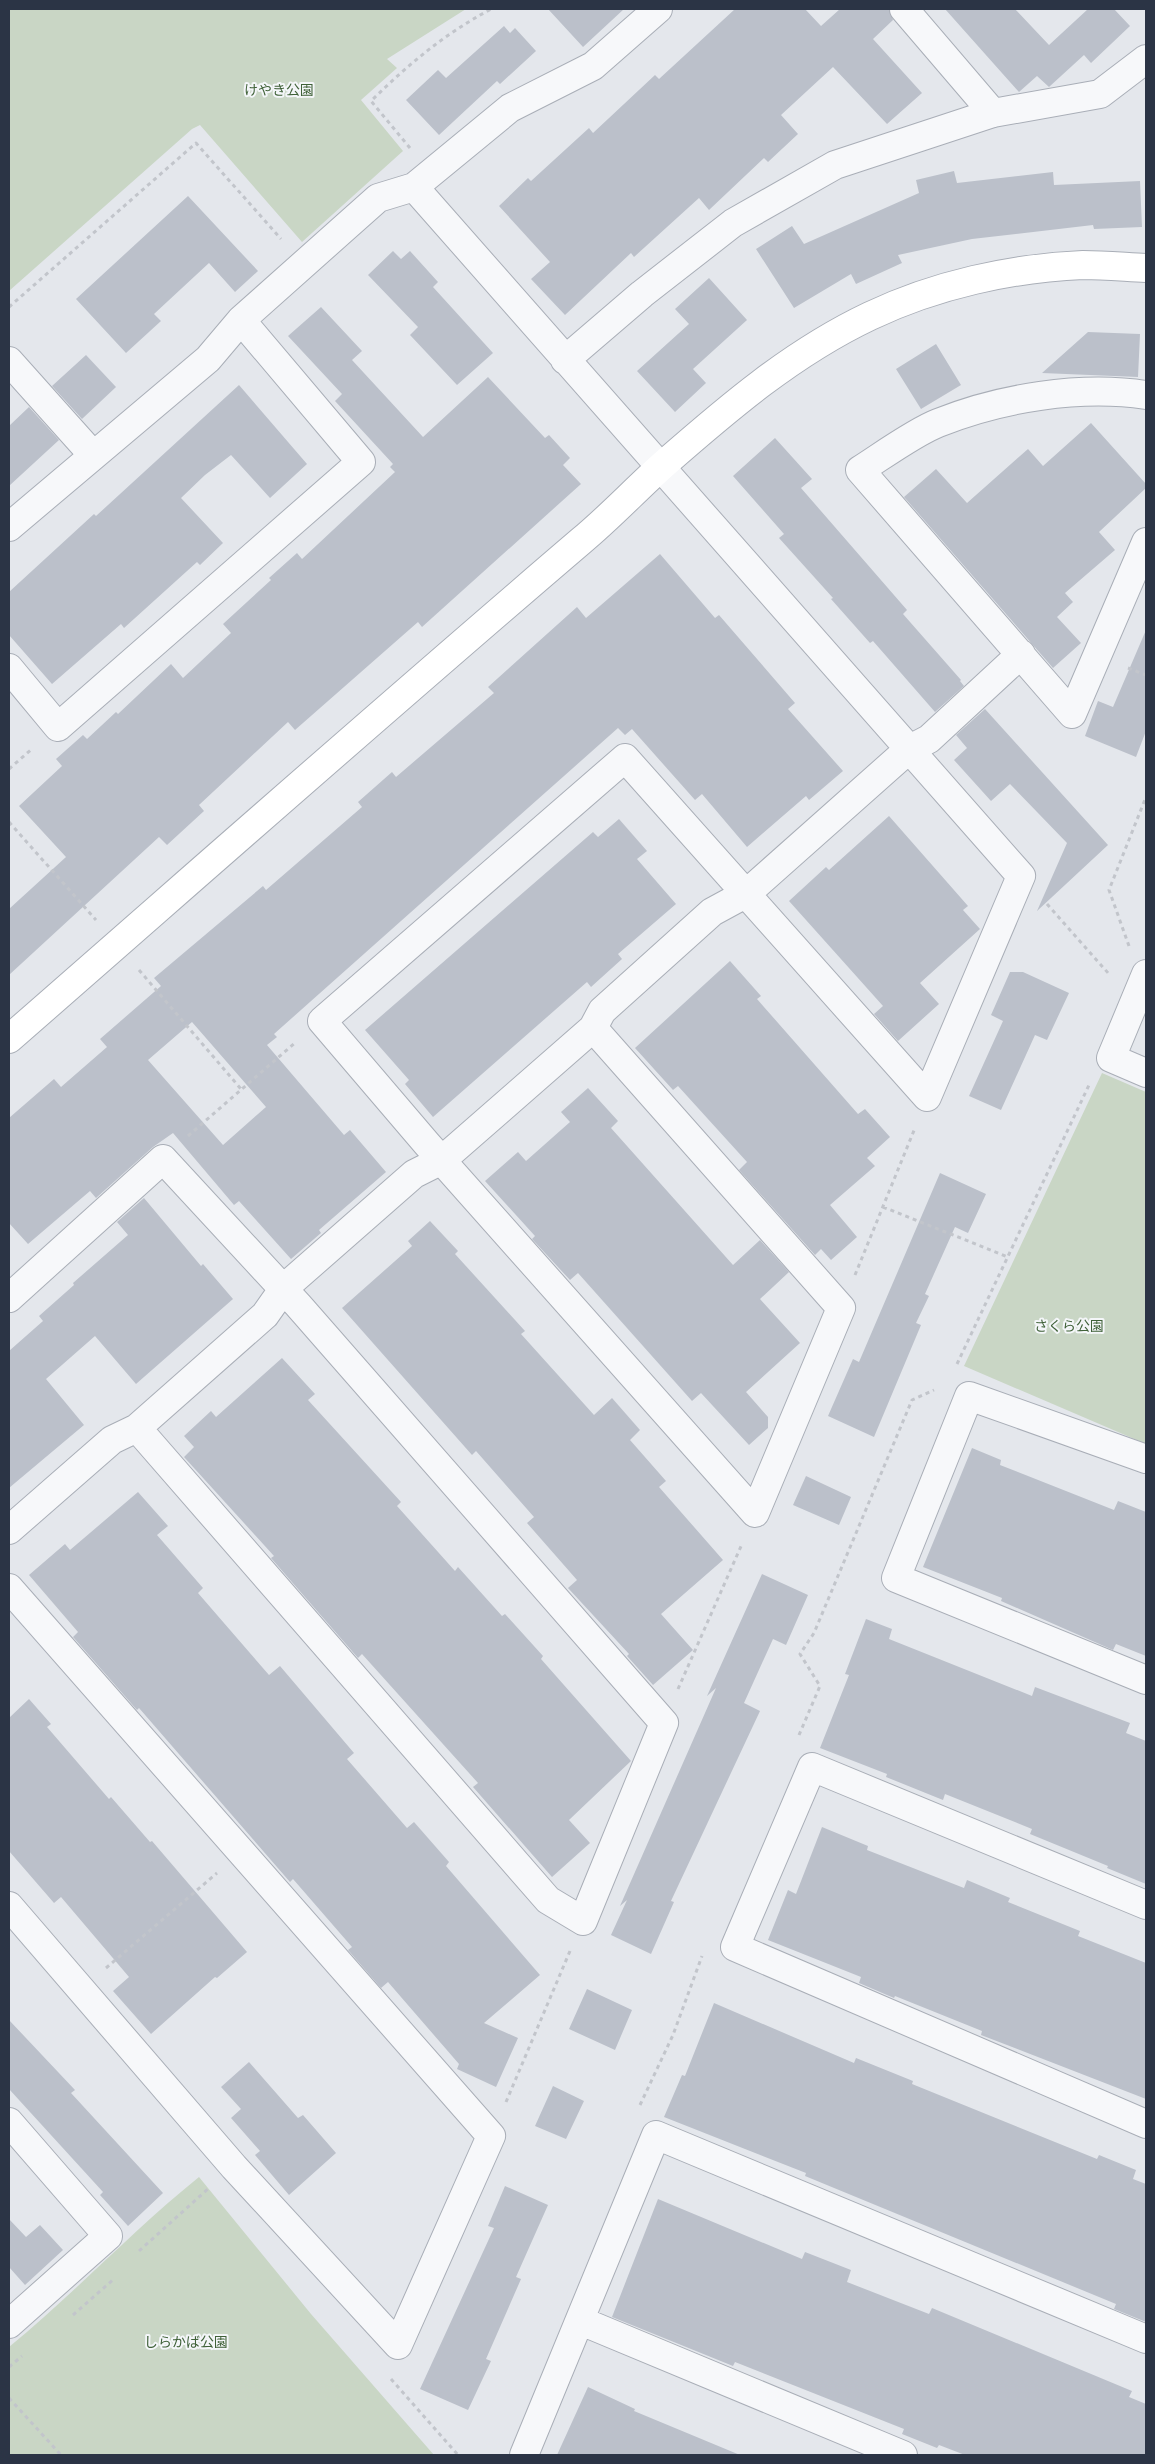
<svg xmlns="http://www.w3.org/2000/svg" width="1155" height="2464" viewBox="0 0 1155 2464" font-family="'Asap Condensed','Noto Sans JP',sans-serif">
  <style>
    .green { fill: #c9d6c5 }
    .building { fill: #bbc0ca; fill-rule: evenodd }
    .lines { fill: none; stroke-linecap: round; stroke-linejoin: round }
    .street-casing { stroke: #a9aeb7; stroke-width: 30 }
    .secondary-casing { stroke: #a9aeb7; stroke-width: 30 }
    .path { stroke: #c2c5cb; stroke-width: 3; stroke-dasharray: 4 4; stroke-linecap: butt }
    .street { stroke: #f7f8fa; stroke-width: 28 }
    .secondary { stroke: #fff; stroke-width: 28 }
    .labels { text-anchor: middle; stroke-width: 4; stroke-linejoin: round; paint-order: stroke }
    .park-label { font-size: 14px; fill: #3f6138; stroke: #f4f6f9 }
  </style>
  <rect width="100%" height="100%" fill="#e4e7ec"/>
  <path class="green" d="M 9,9 L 466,9 L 387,59 L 397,68 L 361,100 L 403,151 L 302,242 L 200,125 L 192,129 L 9,291 Z
    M 1102,1073 L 1146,1092 L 1146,1444 L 964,1366 Z
    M 199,2177 L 311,2314 L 434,2455 L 9,2455 L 9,2347 C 75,2293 133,2230 199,2177 Z"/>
  <path class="building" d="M 548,9 L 624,9 L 583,47 Z
    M 735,9 L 805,9 L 821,26 L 840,9 L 889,9 L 893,20 L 873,39 L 922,93 L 887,124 L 833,67 L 781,115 L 798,134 L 768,162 L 764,158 L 709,210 L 699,198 L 634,257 L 631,253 L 565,315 L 531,279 L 550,262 L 499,206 L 528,178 L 531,181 L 589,128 L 593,133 L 655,75 L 659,79 Z
    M 945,9 L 1015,9 L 1049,45 L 1088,9 L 1114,9 L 1130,26 L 1091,63 L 1084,55 L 1049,87 L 1037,76 L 1019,92 Z
    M 504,26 L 510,33 L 515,28 L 536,51 L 500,84 L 497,81 L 439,135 L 406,100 L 438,70 L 446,78 Z
    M 954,171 L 957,183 L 1053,172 L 1054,185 L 1140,181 L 1142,227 L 1094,229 L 1093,225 L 972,239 L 898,255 L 902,263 L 856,284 L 851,274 L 794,308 L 756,249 L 792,226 L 804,244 L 919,193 L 916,180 Z
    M 188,196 L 258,271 L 235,292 L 209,263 L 154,314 L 161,321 L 126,353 L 76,299 Z
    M 393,251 L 401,259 L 410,251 L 438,282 L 433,287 L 493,353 L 457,385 L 410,335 L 418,327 L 368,275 Z
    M 709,278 L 747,320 L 693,369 L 706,383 L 675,412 L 637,371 L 689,324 L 675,309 Z
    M 321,307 L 362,351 L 352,360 L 423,437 L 488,377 L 545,438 L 549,435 L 570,458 L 563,465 L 581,484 L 422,627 L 418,622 L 295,730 L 288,722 L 199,805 L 204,811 L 167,845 L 159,837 L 9,975 L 9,909 L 66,857 L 19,806 L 62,766 L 56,759 L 83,735 L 87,739 L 116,712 L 118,714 L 171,664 L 183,678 L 231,633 L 223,624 L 271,580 L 269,578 L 297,553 L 302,559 L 395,472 L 390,467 L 393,464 L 335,401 L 342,394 L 288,336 Z
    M 1088,332 L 1140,334 L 1138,377 L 1042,373 Z
    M 936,344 L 961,385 L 921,409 L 896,369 Z
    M 86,355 L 116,387 L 82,419 L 52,386 Z
    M 239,385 L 307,464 L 270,498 L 231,455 L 205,475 L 181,498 L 223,543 L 200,565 L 197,562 L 124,628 L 121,624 L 52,684 L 9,635 L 9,592 L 94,514 L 96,516 Z
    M 29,407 L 59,440 L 9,486 L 9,426 Z
    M 1091,423 L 1146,484 L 1146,488 L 1099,532 L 1115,550 L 1065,593 L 1073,602 L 1057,617 L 1081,643 L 1053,668 L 904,497 L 936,469 L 967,503 L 1028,449 L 1043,466 Z
    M 775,438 L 812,479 L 801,488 L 907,610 L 903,614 L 961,680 L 960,681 L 964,686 L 935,712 L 873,641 L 870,643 L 831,599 L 833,598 L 779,538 L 784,534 L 733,476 Z
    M 660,554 L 715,618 L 719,615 L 795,703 L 788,709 L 843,771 L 809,800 L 806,796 L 747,847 L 702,794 L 695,800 L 632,729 L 625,735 L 618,728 L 274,1034 L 277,1037 L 267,1045 L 344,1135 L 350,1130 L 386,1172 L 319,1230 L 321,1233 L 291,1259 L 239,1201 L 234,1205 L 173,1133 L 153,1147 L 96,1198 L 90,1191 L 28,1244 L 9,1223 L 9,1118 L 54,1079 L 61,1087 L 107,1047 L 100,1039 L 161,986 L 154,978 L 263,886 L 266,890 L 362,807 L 358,802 L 392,772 L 396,777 L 494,693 L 488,687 L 577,607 L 586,618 ZM 192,1022 L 266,1107 L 223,1145 L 148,1060 Z
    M 1146,630 L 1146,731 L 1136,757 L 1085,736 L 1098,701 L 1113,707 Z
    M 985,709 L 1108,845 L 1037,911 L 1067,843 L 1010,784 L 991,801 L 954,760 L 967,748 L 956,735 Z
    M 889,816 L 968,906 L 963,910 L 980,929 L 920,983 L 939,1004 L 898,1041 L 874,1014 L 883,1006 L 789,901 L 826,867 L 829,870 Z
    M 619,819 L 647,851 L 637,859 L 676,904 L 618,954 L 622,959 L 591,987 L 587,982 L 433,1117 L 405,1084 L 409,1080 L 365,1030 L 593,832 L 598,837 Z
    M 730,961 L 761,996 L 757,999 L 858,1114 L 865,1109 L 890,1137 L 867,1158 L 875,1166 L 830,1205 L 857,1237 L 831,1260 L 821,1249 L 815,1255 L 739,1170 L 747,1162 L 678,1086 L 673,1090 L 635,1048 Z
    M 1010,972 L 1023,972 L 1069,993 L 1047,1040 L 1035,1035 L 1001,1110 L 969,1096 L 1003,1021 L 991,1015 Z
    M 588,1088 L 618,1121 L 611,1128 L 733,1265 L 760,1240 L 789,1272 L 760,1299 L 800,1343 L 746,1392 L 768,1417 L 768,1428 L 749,1445 L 701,1393 L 692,1401 L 578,1273 L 570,1280 L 532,1239 L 535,1236 L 485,1181 L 518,1152 L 526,1161 L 570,1122 L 561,1112 Z
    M 940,1173 L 986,1194 L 968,1233 L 955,1227 L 925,1294 L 929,1296 L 916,1323 L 921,1325 L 874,1437 L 828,1416 L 853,1359 L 859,1362 Z
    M 144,1198 L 201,1266 L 203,1264 L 233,1299 L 136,1384 L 95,1336 L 46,1379 L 84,1425 L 9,1488 L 9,1351 L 43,1321 L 39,1316 L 74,1285 L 73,1283 L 128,1235 L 117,1222 Z
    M 430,1221 L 458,1251 L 455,1254 L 525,1331 L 521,1334 L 594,1415 L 612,1398 L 640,1430 L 630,1440 L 666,1481 L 659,1487 L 723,1560 L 661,1614 L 693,1650 L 653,1685 L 627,1656 L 629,1654 L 568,1588 L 577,1580 L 527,1523 L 534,1517 L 476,1451 L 472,1455 L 342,1308 L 412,1246 L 408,1241 Z
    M 282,1358 L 315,1394 L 308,1400 L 401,1502 L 397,1506 L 455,1571 L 458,1567 L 502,1616 L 505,1614 L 543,1656 L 541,1659 L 631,1761 L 569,1820 L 590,1843 L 552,1877 L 473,1787 L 478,1783 L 362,1654 L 358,1658 L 271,1558 L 274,1556 L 184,1457 L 194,1447 L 184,1436 L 211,1411 L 216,1417 Z
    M 972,1448 L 1001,1460 L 1000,1465 L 1114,1510 L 1118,1501 L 1146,1512 L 1146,1656 L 1116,1644 L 1113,1650 L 1001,1601 L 1002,1598 L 923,1567 Z
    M 806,1476 L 851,1497 L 839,1525 L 793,1505 Z
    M 138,1492 L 168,1526 L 157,1535 L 203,1588 L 198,1593 L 269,1675 L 280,1666 L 354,1753 L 347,1759 L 407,1828 L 414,1822 L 449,1862 L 446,1866 L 540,1975 L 484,2023 L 518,2038 L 496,2087 L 457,2069 L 459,2064 L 388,1982 L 381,1988 L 348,1950 L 352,1947 L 293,1879 L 290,1882 L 139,1708 L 137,1710 L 73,1637 L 78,1632 L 29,1575 L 65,1544 L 70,1550 Z
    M 762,1574 L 808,1595 L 786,1645 L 773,1639 L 744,1703 L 760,1711 L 671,1901 L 674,1902 L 651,1954 L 611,1935 L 627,1900 L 620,1906 L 716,1688 L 707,1696 Z
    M 866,1619 L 892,1629 L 889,1639 L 1032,1696 L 1035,1687 L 1130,1723 L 1126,1733 L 1146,1741 L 1146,1884 L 1107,1868 L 1108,1866 L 1030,1834 L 1032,1829 L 945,1794 L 943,1800 L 886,1777 L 887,1774 L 820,1748 L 849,1675 L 845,1674 Z
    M 29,1699 L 51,1724 L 47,1727 L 109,1799 L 111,1797 L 150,1842 L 152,1841 L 247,1952 L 217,1978 L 215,1977 L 151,2034 L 113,1991 L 129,1977 L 61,1897 L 54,1903 L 9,1851 L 9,1718 Z
    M 822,1827 L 868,1846 L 867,1850 L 964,1888 L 967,1880 L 1010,1898 L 1008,1902 L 1080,1931 L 1078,1936 L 1146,1963 L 1146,2099 L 981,2035 L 982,2031 L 895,1996 L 894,1998 L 859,1983 L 861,1977 L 768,1940 L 788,1890 L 796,1894 Z
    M 587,1989 L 632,2010 L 615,2050 L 569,2029 Z
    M 714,2003 L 854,2063 L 856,2058 L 913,2081 L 912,2084 L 1097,2159 L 1099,2155 L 1136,2170 L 1133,2179 L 1146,2184 L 1146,2322 L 1114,2309 L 1116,2304 L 805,2176 L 806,2173 L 664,2117 L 682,2075 L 685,2076 Z
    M 9,2020 L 75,2090 L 71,2093 L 163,2193 L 128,2226 L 100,2195 L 103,2192 L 9,2089 Z
    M 249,2062 L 298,2118 L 303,2115 L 336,2153 L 289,2195 L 255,2155 L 260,2151 L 231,2118 L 241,2109 L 221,2087 Z
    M 553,2086 L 584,2101 L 566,2139 L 535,2126 Z
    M 505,2186 L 548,2205 L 516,2277 L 521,2279 L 486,2359 L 491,2361 L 468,2410 L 420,2389 L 494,2228 L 488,2226 Z
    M 658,2199 L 802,2259 L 805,2252 L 851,2270 L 847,2282 L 929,2314 L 932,2308 L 1132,2391 L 1129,2397 L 1146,2404 L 1146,2455 L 965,2455 L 939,2445 L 937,2448 L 902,2434 L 904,2429 L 735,2362 L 733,2366 L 612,2317 Z
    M 9,2219 L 26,2237 L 40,2225 L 63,2250 L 25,2285 L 9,2267 Z
    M 588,2387 L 635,2409 L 634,2411 L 740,2455 L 557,2455 Z"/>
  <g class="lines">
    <g class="street-casing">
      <path id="street" d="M 904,9 L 993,113
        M 414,187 L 510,108 L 593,66 L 658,9
        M 565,360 L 642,294 L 733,223 L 835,165 L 993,113 L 1100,94 L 1146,59
        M 9,361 L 93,455
        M 1146,395 C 1080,385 1000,398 938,423 C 915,432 882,456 860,470 L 1072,714 L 1146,542
        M 9,527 L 208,359 L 241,320 L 378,198 L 414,187 L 1021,876 L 927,1097 L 625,758 L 322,1021 L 427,1144 L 755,1513 L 841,1308 L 593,1028
        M 9,668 L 58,727 L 361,462 L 241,320
        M 1146,974 L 1111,1058 L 1146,1073
        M 9,1298 L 163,1159 L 298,1305 L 664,1723 L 583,1921 L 548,1900 L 137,1428
        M 1146,1459 L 969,1396 L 896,1578 L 1146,1680
        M 9,1530 L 112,1440 L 137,1428 L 265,1315 L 284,1288 L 414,1174 L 442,1160 L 593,1028 L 602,1011 L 712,912 L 747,893 L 908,750 L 929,739 L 1021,654
        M 9,1588 L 491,2136 L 398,2345 L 234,2167 L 9,1906
        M 1146,1905 L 812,1767 L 735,1947 L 1146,2124
        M 9,2122 L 108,2236 L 9,2324
        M 581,2321 L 903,2455
        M 524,2455 L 656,2135 L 1146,2339"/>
    </g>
    <g class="secondary-casing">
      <path id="secondary" d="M 9,1039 C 199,873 389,705 581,541 C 610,517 636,489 664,464 C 728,408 792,353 870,316 C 935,285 1011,268 1083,265 C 1104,265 1125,267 1146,268"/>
    </g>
    <path class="path" d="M 410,148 L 371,101 C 410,63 443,35 491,9
      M 9,307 L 196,143 L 281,239
      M 1128,668 L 1146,675
      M 9,769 L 33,748
      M 9,822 L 96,920
      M 1047,904 L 1109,974
      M 1129,946 L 1109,890 L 1146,797
      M 139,970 L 241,1089
      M 188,1136 L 296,1042
      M 883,1207 L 1008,1257
      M 855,1275 L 915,1128
      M 957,1364 L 1090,1083
      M 678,1689 L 742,1544
      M 799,1735 L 820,1686 L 800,1654 L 814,1633 L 912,1400 L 934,1390
      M 106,1968 L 217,1873
      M 506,2102 L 570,1951
      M 640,2105 L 673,2035 L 702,1956
      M 139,2251 L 209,2188
      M 73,2315 L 115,2278
      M 9,2367 L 22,2356
      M 391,2379 L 458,2455
      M 9,2398 L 61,2455"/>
    <use href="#street" class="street"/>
    <use href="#secondary" class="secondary"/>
  </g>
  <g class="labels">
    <g class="park-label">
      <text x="279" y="95">けやき公園</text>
      <text x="1069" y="1331">さくら公園</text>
      <text x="186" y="2347">しらかば公園</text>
    </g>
  </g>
  <rect width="1155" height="2464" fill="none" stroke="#2b3445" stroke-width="20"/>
</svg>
